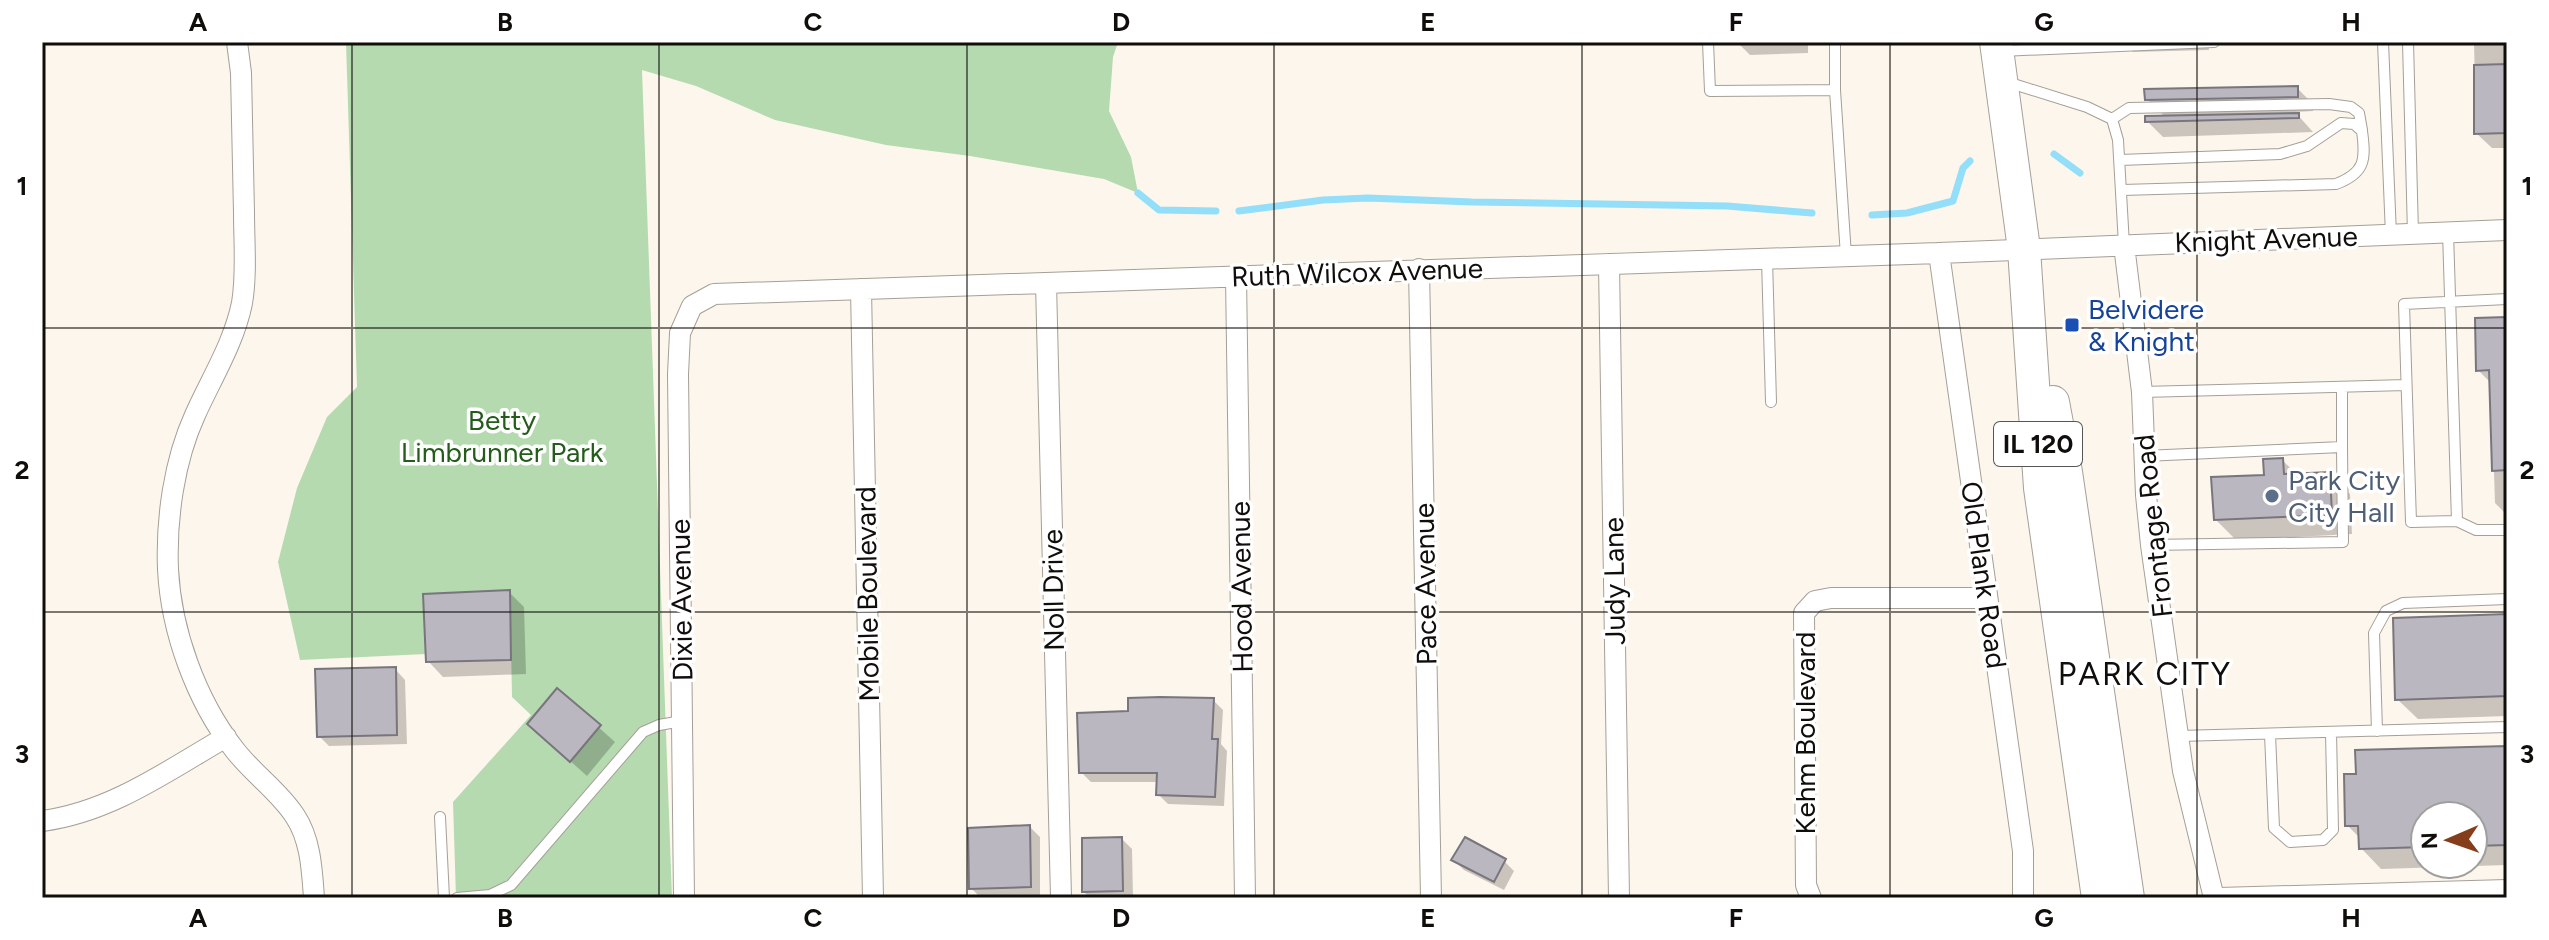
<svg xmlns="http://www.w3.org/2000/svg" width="2549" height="940" viewBox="0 0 2549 940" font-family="Figtree,sans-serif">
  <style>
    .green { fill: #b5daaf }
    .shadow { fill: #0003; fill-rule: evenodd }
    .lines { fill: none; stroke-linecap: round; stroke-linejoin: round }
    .stream { stroke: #93def8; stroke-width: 7 }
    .building { fill: #bbb7c0; stroke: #79757d; stroke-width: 2 }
    .service-casing { stroke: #a59f97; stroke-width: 12 }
    .minor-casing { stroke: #a59f97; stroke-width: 22 }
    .primary-casing { stroke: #a59f97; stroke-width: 34 }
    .service { stroke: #fff; stroke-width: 10 }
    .minor { stroke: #fff; stroke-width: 20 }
    .primary { stroke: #fff; stroke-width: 32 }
    .grid { fill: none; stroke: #100e0b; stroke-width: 2; stroke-opacity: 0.55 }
    .transit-dot { fill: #1a4fb4; stroke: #fff; stroke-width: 3 }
    .service-dot { fill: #5c6f8a; stroke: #fff; stroke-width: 3 }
    .labels { text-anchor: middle; stroke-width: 7; stroke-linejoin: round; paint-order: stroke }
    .shield { fill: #fff; stroke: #585654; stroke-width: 2 }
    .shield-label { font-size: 26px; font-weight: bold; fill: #100e0b }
    .street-label { font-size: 28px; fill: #100e0b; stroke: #fff }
    .transit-label { font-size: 28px; fill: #164399; stroke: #fff; text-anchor: start }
    .park-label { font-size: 28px; fill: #245c1c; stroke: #fff }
    .service-label { font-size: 28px; fill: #4e5e75; stroke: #fff; text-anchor: start }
    .quarter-label { font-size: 32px; letter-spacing: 2px; fill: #100e0b; stroke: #fff }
    .neatline { fill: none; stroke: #100e0b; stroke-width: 3 }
    .grid-label { font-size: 26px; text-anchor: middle; font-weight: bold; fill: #100e0b }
  </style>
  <rect width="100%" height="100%" fill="#fdf6ed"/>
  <path class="green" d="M 346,42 L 1118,42 L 1113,57 L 1109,111 L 1131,157 L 1138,193 L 1104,179 L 970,156 L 886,145 L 775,120 L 696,86 L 642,70 L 672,898 L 456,898 L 453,802 L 531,715 L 512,697 L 510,590 L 424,594 L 426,654 L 300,660 L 278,562 L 297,488 L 327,417 L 357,387 Z"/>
  <path class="shadow" d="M 1740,42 L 1808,42 L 1808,53 L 1750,55 L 1740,45 Z
    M 2123,42 L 2208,42 L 2209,50 L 2133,52 Z
    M 2474,42 L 2507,42 L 2507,148 L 2492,148 L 2476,133 Z
    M 2297,88 L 2313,104 L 2313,111 L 2295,112 L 2313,132 L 2163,137 L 2147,121 L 2165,117 L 2147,99 Z
    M 2507,319 L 2507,515 L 2495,503 L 2491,383 L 2478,370 Z
    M 2282,460 L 2298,475 L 2329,474 L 2350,494 L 2352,534 L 2236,540 L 2215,519 Z
    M 509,592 L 524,607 L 526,674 L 443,677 L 428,661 Z
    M 2507,616 L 2507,716 L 2418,719 L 2397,699 Z
    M 395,669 L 405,680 L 407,744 L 329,746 L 319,736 Z
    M 558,691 L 615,742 L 587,776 L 529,724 Z
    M 1213,700 L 1223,710 L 1221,744 L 1227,751 L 1224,806 L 1168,804 L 1158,794 L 1159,782 L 1091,782 L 1081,772 Z
    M 2507,748 L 2507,865 L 2381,869 L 2361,848 L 2360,838 L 2347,825 ZM 2425,816 L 2473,816 L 2473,864 L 2425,864 Z
    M 1030,827 L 1040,837 L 1040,897 L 981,898 L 971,888 Z
    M 1122,839 L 1132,849 L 1133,898 L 1090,898 L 1084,892 Z
    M 1454,860 L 1504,861 L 1514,871 L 1504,890 L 1464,870 Z"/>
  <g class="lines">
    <path class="stream" d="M 2054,154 L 2080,173
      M 1138,193 L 1159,210 L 1216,211
      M 1239,211 L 1323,200 L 1368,198 L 1472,202 L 1727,206 L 1812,213
      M 1872,215 L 1907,213 L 1953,201 L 1963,168 L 1970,161"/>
  </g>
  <path class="building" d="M 2507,64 L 2507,133 L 2474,134 L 2474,65 Z
    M 2298,86 L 2298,97 L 2145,100 L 2144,89 Z
    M 2299,113 L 2299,118 L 2145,122 L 2145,116 Z
    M 2507,317 L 2507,470 L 2492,471 L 2489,370 L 2476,371 L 2475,318 Z
    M 2283,458 L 2284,474 L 2330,472 L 2332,515 L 2214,520 L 2211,477 L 2264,475 L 2263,459 Z
    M 510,590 L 511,660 L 426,662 L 423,594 Z
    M 2507,614 L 2507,696 L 2395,700 L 2393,618 Z
    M 396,667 L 397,735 L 317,737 L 315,669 Z
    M 557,688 L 601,725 L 570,762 L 527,724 Z
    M 1160,697 L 1214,698 L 1212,739 L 1218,739 L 1215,797 L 1156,795 L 1157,773 L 1079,773 L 1077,713 L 1128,711 L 1128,698 Z
    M 2507,746 L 2507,845 L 2473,846 L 2473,816 L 2425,816 L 2425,847 L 2359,849 L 2358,826 L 2345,826 L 2344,774 L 2356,774 L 2355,750 Z
    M 1030,825 L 1031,887 L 969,889 L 968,828 Z
    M 1122,837 L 1123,891 L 1082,892 L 1082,838 Z
    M 1465,837 L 1506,859 L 1494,882 L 1451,860 Z"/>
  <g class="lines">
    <g class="service-casing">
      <path id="service" d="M 1708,42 L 1710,91 L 1835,90
        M 1835,42 L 1835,90 L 1846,256
        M 2383,42 L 2391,235
        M 2408,42 L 2413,234
        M 2001,51 L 2214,42
        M 2007,82 L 2087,107 L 2112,119 L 2118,140 L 2124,245
        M 2112,119 L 2129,108 L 2329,104 L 2351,107 L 2359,113 L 2362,130
        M 2120,160 L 2280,154 L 2307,146 L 2341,123 L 2354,124 L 2362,131 C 2366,160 2365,173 2336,184 L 2122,190
        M 2448,232 L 2457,521 L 2411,522 L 2404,304 L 2507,299
        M 1767,259 L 1771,402
        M 2342,387 L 2342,447
        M 2142,392 L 2406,385
        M 2144,456 L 2342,447 L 2343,542 L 2151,545
        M 2457,521 L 2476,530 L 2507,530
        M 2377,731 L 2374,633 L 2386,611 L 2403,603 L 2507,599
        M 2270,734 L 2274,828 L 2290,842 L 2323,840 L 2333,830 L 2331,732
        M 2179,736 L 2507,727
        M 440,817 L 444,898
        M 457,898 L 490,895 L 511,885 L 643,732 L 659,725 L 682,721"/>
    </g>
    <g class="minor-casing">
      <path id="minor" d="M 237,42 L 241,73 C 242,120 243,166 244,213 C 244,242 247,274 242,303 C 234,343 211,379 195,415 C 174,461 166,519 168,569 C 171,631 196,700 234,749 C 252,773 279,791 295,816 C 311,840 312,871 314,898
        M 2124,245 L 2142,392 L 2146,495 L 2151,545 L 2183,771 L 2214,898
        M 1939,253 L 2023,851 L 2023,898
        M 1609,264 L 1619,898
        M 1419,269 L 1431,898
        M 1236,276 L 1245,898
        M 1046,283 L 1061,898
        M 861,289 L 873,898
        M 42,821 C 111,812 167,771 226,737
        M 684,898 L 678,374 L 680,333 L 692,306 L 714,294 L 1939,253 L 2507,230
        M 1811,898 L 1806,885 L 1804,613 L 1815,601 L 1831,598 L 1987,598
        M 2219,898 L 2507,890"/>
    </g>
    <g class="primary-casing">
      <path id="primary" d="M 1996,42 L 2024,249 L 2040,488 L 2098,898
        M 2053,402 L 2066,472 L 2128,898"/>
    </g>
    <use href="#service" class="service"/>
    <use href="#minor" class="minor"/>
    <use href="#primary" class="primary"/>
  </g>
  <path class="grid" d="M 352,42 L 352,898M 659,42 L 659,898M 967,42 L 967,898M 1274,42 L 1274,898M 1582,42 L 1582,898M 1890,42 L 1890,898M 2197,42 L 2197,898M 42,328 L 2507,328M 42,612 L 2507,612"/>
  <rect class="transit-dot" x="2064" y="317" width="16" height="16" rx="4"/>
  <circle class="service-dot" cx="2272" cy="496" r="8"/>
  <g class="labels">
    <rect class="shield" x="1994" y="422" width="88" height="44" rx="6"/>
    <g class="shield-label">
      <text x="2038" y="453">IL 120</text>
    </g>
    <g class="street-label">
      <text transform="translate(2266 239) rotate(-2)" y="10">Knight Avenue</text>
      <text transform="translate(1357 272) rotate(-2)" y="10">Ruth Wilcox Avenue</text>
      <text transform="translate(2153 526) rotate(-96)" y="10">Frontage Road</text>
      <text transform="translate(1984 575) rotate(82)" y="10">Old Plank Road</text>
      <text transform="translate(1614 581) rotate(-91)" y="10">Judy Lane</text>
      <text transform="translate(1425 584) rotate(-91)" y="10">Pace Avenue</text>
      <text transform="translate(1241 587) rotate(-91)" y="10">Hood Avenue</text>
      <text transform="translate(1053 590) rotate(-91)" y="10">Noll Drive</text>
      <text transform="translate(867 594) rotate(-91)" y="10">Mobile Boulevard</text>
      <text transform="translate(681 600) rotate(-91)" y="10">Dixie Avenue</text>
      <text transform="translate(1805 733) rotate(-90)" y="10">Kehm Boulevard</text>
    </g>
    <g class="transit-label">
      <text x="2088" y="319">Belvidere<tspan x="2088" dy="32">&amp; Knight</tspan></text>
    </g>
    <g class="park-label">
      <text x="502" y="430">Betty<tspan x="502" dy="32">Limbrunner Park</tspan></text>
    </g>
    <g class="service-label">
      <text x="2288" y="490">Park City<tspan x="2288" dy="32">City Hall</tspan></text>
    </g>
    <g class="quarter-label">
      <text x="2145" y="685">PARK CITY</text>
    </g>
  </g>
  <rect width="2549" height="940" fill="none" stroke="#ffffff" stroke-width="88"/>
  <g transform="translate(2449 840) rotate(268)"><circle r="38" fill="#ffffff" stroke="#9f9f9d" stroke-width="2"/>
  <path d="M0-6L14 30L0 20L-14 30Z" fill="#853e1c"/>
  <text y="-12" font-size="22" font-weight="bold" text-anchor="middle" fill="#100e0b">N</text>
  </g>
  <rect x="44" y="44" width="2461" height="852" class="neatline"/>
  <g class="grid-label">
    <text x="198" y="31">A</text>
    <text x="505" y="31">B</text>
    <text x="813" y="31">C</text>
    <text x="1121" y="31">D</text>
    <text x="1428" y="31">E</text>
    <text x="1736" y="31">F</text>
    <text x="2044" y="31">G</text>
    <text x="2351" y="31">H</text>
    <text x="22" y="195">1</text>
    <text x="2527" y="195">1</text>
    <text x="22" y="479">2</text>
    <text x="2527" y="479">2</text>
    <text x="22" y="763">3</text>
    <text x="2527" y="763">3</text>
    <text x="198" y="927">A</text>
    <text x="505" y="927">B</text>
    <text x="813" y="927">C</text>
    <text x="1121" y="927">D</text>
    <text x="1428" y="927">E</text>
    <text x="1736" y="927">F</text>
    <text x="2044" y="927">G</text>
    <text x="2351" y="927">H</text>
  </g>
</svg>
